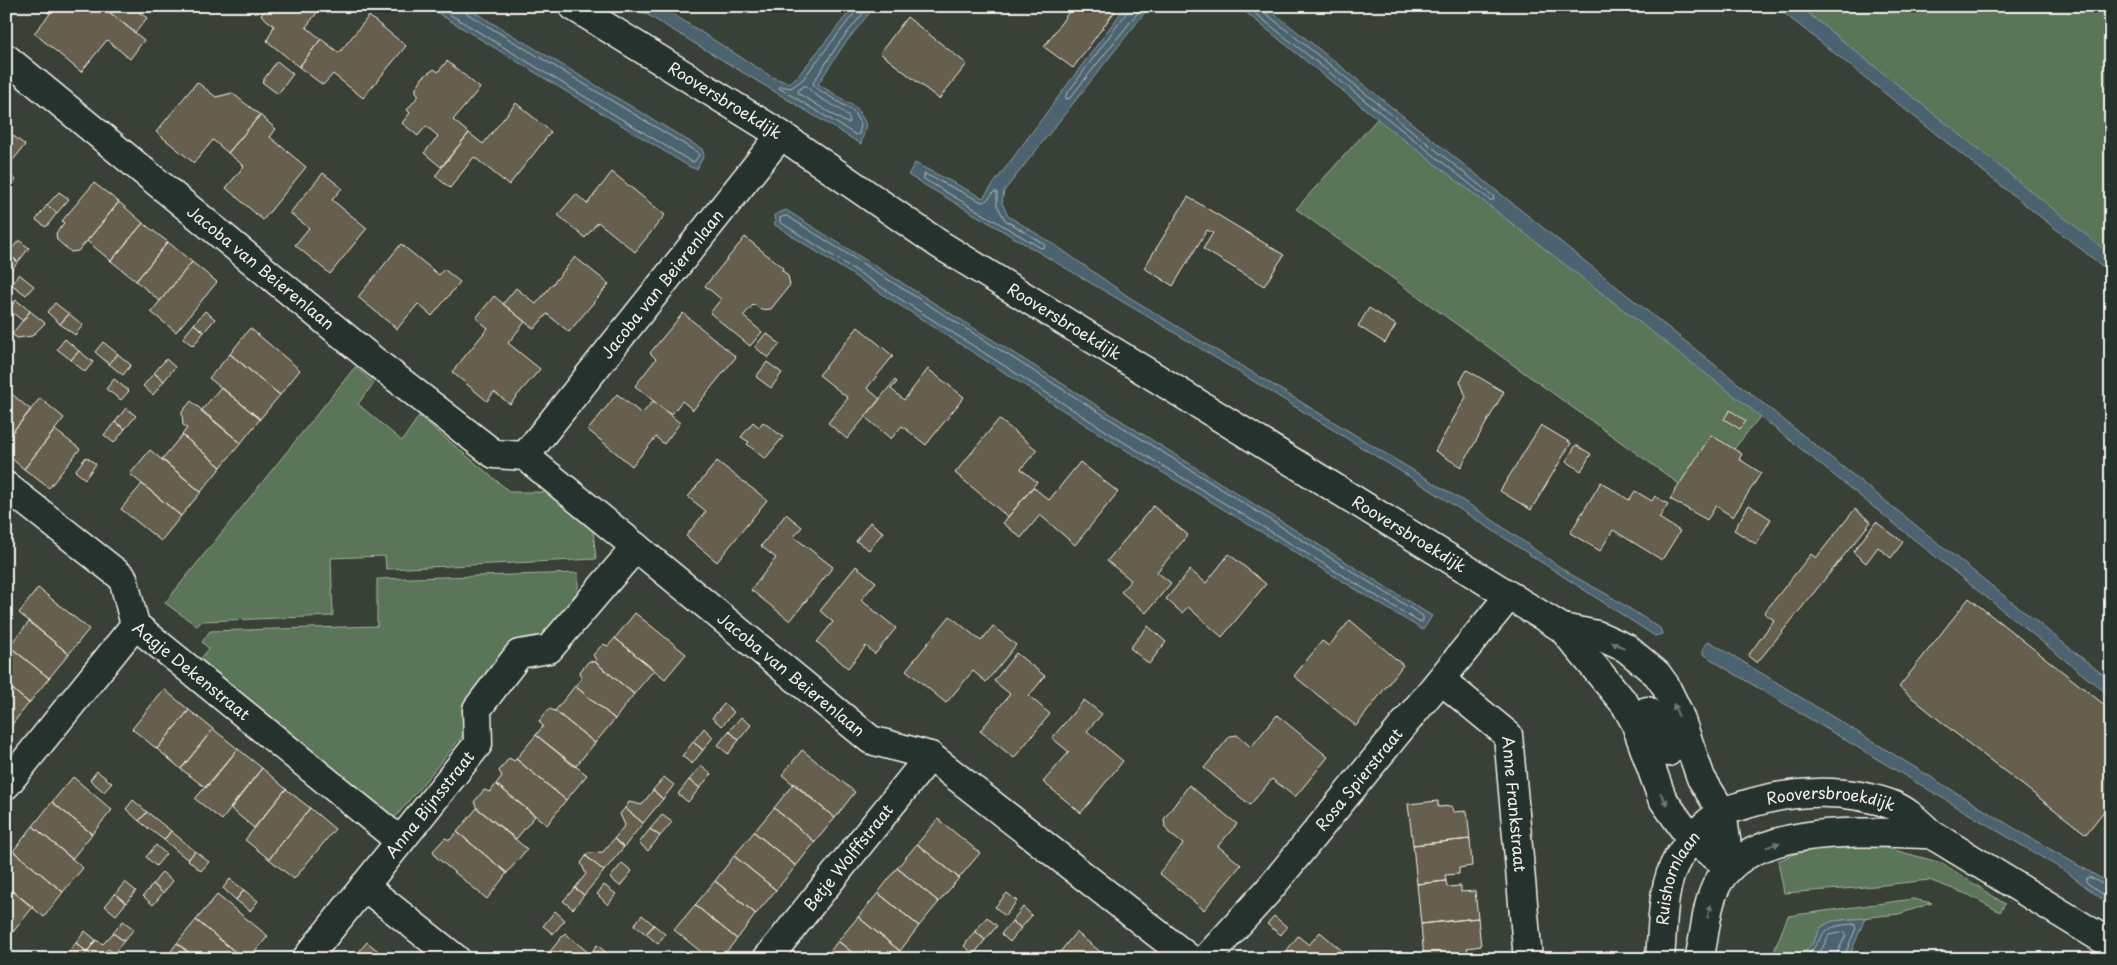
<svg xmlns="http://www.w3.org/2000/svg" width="2117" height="965" viewBox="0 0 2117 965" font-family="'Playpen Sans',sans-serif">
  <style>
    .green { fill: #5a7459; stroke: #a7b2a0 }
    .water { fill: #4b636f; stroke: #8f9c9f }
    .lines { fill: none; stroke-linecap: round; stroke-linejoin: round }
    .shore { stroke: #b0b8b8; stroke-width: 1 }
    .building { fill: #665f4e; stroke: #f4f1e8 }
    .street-casing { stroke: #f4f1e8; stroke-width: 31 }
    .secondary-casing { stroke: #f4f1e8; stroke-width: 31 }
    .street { stroke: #26332d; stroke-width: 28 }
    .secondary { stroke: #26332d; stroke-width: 28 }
    .oneway { fill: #6e766e }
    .labels { text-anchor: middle; stroke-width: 4; stroke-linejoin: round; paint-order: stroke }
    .street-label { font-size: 16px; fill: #f4f1e8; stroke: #26332d }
  </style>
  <rect width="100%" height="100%" fill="#394037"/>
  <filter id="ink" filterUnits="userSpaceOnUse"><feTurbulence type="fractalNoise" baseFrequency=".02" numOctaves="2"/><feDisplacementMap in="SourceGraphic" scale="10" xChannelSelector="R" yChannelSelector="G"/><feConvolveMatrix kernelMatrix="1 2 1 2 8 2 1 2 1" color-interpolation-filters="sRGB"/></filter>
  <g filter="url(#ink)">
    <path class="green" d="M 1793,6 L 2111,6 L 2111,260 Z
      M 1388,107 L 1767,408 L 1696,496 L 1296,209 Z
      M 355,367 L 374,383 L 358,404 L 402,441 L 419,416 L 510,492 L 547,492 L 593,530 L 596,559 L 386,569 L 385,556 L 331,558 L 333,616 L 202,621 L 197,626 L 165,603 Z
      M 578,573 L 578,591 L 535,648 L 389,825 L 193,667 L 209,649 L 202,642 L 210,631 L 377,626 L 377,579 Z
      M 1836,845 L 1879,846 L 1942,863 L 2005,904 L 2000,912 L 1969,895 L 1929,880 L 1856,888 L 1784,893 L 1778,861 L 1804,850 Z
      M 1913,899 L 1932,903 L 1899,914 L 1833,921 L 1821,927 L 1813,943 L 1797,959 L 1771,959 L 1788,916 Z"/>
    <path class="water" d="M 426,6 L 464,6 L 702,149 L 704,155 L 697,169 L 690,167 Z
      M 633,6 L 660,6 L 772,77 L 789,83 L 798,76 L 854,6 L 875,6 L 843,46 L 818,84 L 857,108 L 866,124 L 861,144 Z
      M 1126,6 L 1150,6 L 1004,191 L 1002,203 L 1008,216 L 1055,245 L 1129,297 L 1478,510 L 1570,574 L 1608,595 L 1660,628 L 1662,634 L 1655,636 L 1418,482 L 1162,325 L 908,175 L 915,163 L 983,198 Z
      M 1238,6 L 1265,6 L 2111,681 L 2111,697 L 1741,401 L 1390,129 Z
      M 1775,6 L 1799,6 L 2111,255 L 2111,273 Z
      M 786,210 L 1432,616 L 1423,630 L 1114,443 L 775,225 L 774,215 Z
      M 1709,641 L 2022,833 L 2111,884 L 2111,906 L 2068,873 L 1728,670 L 1703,654 L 1703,648 Z
      M 1865,918 L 1852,950 L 1846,959 L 1797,959 L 1813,943 L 1821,927 L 1833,921 Z"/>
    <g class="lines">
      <path class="shore" d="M 436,6 L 692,162 L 695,161 L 699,155 L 697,152 L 466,13 L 463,6
        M 857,6 L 856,11 L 802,80 L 791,88 L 781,86 L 779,88 L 856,135 L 859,134 L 861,125 L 853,111 L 816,88 L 813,83 L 839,43 L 869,6
        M 1129,6 L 1128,11 L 1066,95 L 1066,99 L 1070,98 L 1143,6
        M 1246,6 L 1490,200 L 1494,200 L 1493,196 L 1264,12 L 1262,6
        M 804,86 L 807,86 C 815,101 848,107 850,122 L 847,123 L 799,94 L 798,91 Z
        M 925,174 L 982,202 L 986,201 L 994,192 L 997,192 L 997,205 L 1005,220 L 1044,244 L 1045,247 L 1041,248 L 924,179 Z
        M 787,216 L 1423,616 L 1423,621 L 1419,622 L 1117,438 L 780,222 L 780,218 Z
        M 2111,888 L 2089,877 L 2086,879 L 2086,882 L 2111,900
        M 1804,959 C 1827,936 1817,926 1854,924 L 1856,928 L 1843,959
        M 1813,959 L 1822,949 L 1829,935 L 1845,932 L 1846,935 L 1837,953 L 1836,959"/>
    </g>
    <path class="building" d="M 52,6 L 102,6 L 144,40 L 130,59 L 107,40 L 81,72 L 34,33 L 50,14 L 47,12 Z
      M 104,6 L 146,6 L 140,13 L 147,18 L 135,33 L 103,7 Z
      M 268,6 L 322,6 L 306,27 L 321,39 L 299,67 L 267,41 L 274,26 L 261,15 Z
      M 1073,6 L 1109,6 L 1115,11 L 1073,68 L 1044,47 Z
      M 369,16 L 406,46 L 363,98 L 333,74 L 323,85 L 299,67 L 321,39 L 339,53 Z
      M 907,17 L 967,64 L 939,99 L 880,53 Z
      M 277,61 L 293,74 L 278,94 L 262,82 Z
      M 447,61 L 480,88 L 453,120 L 469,133 L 441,167 L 424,153 L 438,136 L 426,126 L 418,136 L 402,123 L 410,113 L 407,110 L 419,95 L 416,92 L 416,88 L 423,77 L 434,69 L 438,72 Z
      M 197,82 L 216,97 L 232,93 L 260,115 L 228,153 L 213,140 L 194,163 L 156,132 Z
      M 516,103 L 551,132 L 509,185 L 474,157 L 450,188 L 435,176 L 469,133 L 483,144 Z
      M 260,115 L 276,129 L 270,137 L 306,167 L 263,220 L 226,188 L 244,166 L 228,153 Z
      M 6,130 L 25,145 L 6,169 Z
      M 6,172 L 16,180 L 6,191 Z
      M 612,172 L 665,215 L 635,252 L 598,222 L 585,238 L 558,215 L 576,194 L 587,204 Z
      M 323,173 L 342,188 L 332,200 L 367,228 L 330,274 L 295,245 L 309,228 L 290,213 Z
      M 94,183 L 119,202 L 87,241 L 78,251 L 71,252 L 57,240 L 56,233 L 64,223 L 62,221 Z
      M 59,192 L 69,199 L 57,213 L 47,205 Z
      M 1188,197 L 1284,255 L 1264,286 L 1203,249 L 1213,233 L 1207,230 L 1173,286 L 1144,268 Z
      M 119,202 L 143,223 L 111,261 L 87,241 Z
      M 47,205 L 57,213 L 46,227 L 36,220 Z
      M 143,223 L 168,242 L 136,281 L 111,261 Z
      M 745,237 L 783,268 L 782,270 L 788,276 L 790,285 L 771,309 L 761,310 L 754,304 L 743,316 L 762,332 L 750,346 L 710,313 L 721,299 L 705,286 Z
      M 19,240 L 29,248 L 18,262 L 8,254 Z
      M 168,242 L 192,262 L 160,301 L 136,281 Z
      M 401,244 L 439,275 L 444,269 L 460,282 L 432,316 L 418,304 L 397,329 L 358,297 Z
      M 8,254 L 18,262 L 6,276 L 6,256 Z
      M 575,257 L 609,284 L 569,332 L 547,314 L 534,329 L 503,304 L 516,288 L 536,304 Z
      M 192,262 L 217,282 L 176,332 L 151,312 Z
      M 19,274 L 34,286 L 26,295 L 11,284 Z
      M 494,296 L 525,322 L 508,343 L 540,369 L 510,404 L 494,392 L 487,401 L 452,372 L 488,328 L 476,318 Z
      M 16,300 L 30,311 L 23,321 L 9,310 Z
      M 55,303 L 69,314 L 60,324 L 47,312 Z
      M 1369,308 L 1396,325 L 1385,343 L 1358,326 Z
      M 30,311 L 45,323 L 32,336 L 17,338 L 12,334 Z
      M 205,311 L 215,319 L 204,332 L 194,324 Z
      M 683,313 L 736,357 L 693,410 L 682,401 L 671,415 L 635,386 L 656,359 L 650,353 Z
      M 69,314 L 83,325 L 75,335 L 60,324 Z
      M 194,324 L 204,332 L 193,346 L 183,338 Z
      M 858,327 L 893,356 L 867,388 L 880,399 L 847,439 L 828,423 L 848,398 L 819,375 Z
      M 250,328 L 300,370 L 280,395 L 230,354 Z
      M 766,333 L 780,344 L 768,358 L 755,347 Z
      M 65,339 L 79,351 L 71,360 L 57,349 Z
      M 103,342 L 118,354 L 109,364 L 95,352 Z
      M 79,351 L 93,362 L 85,372 L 71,360 Z
      M 118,354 L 131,365 L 123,375 L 109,364 Z
      M 230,354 L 280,395 L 260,419 L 209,378 Z
      M 166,359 L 175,367 L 164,381 L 154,373 Z
      M 767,362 L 782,373 L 771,388 L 756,377 Z
      M 928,369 L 964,397 L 926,445 L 902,426 L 891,439 L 865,417 L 895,380 L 897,382 L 891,389 L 904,400 Z
      M 1467,370 L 1504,392 L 1461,467 L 1435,451 L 1466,397 L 1460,381 Z
      M 154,373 L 164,381 L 153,395 L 143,386 Z
      M 114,379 L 129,391 L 121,400 L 106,389 Z
      M 221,387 L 260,419 L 241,443 L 201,411 Z
      M 7,390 L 31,410 L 6,440 L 6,390 Z
      M 617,394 L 642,414 L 653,401 L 680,423 L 664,444 L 656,437 L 632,466 L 588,430 Z
      M 40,398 L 64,418 L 24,469 L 6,454 L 6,440 Z
      M 191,401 L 241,443 L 221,467 L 182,435 L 187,428 L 183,425 L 182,412 Z
      M 126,408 L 136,416 L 125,429 L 115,422 Z
      M 1730,410 L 1746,421 L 1740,429 L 1724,419 Z
      M 999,419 L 1037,450 L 1021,469 L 1037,482 L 1008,517 L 955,473 Z
      M 115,422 L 125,429 L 114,443 L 104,435 Z
      M 753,422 L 759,427 L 763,422 L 783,437 L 765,459 L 747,444 L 749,442 L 741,437 Z
      M 1541,425 L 1571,443 L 1531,510 L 1500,491 Z
      M 55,430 L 80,449 L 49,488 L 24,469 Z
      M 182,435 L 221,467 L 201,492 L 162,459 Z
      M 1711,435 L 1742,454 L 1739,459 L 1761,473 L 1733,517 L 1716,506 L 1707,520 L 1670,499 Z
      M 1576,445 L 1591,454 L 1581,471 L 1566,461 Z
      M 150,450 L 201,492 L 181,516 L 130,474 Z
      M 86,457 L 96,464 L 85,479 L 75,471 Z
      M 717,461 L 767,500 L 717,562 L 686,536 L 706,511 L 688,497 Z
      M 1080,462 L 1118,492 L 1075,545 L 1040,515 L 1021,538 L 1003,523 L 1033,487 L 1049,500 Z
      M 1601,482 L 1629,500 L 1635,491 L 1652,501 L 1655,496 L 1668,504 L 1659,518 L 1680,531 L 1662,560 L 1613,530 L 1600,551 L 1570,533 Z
      M 142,484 L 181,516 L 161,541 L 121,509 Z
      M 1749,505 L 1771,519 L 1756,544 L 1734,530 Z
      M 1153,506 L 1188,535 L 1157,572 L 1171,583 L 1146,613 L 1121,592 L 1131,580 L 1107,561 Z
      M 1855,509 L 1871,522 L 1757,663 L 1748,656 L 1774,620 L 1764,613 L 1811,554 L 1816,558 Z
      M 786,514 L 802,527 L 794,537 L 833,567 L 790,621 L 751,590 L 776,558 L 761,546 Z
      M 870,522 L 883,532 L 869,550 L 856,541 Z
      M 1876,522 L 1903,542 L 1891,558 L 1878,547 L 1866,563 L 1853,552 Z
      M 1229,554 L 1266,584 L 1222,637 L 1188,607 L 1182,613 L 1166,599 L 1190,570 L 1206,583 Z
      M 856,566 L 876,582 L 861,600 L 896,628 L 875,654 L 866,646 L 848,668 L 817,642 L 833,622 L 820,611 Z
      M 38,588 L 89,629 L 69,654 L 19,613 Z
      M 1969,598 L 2111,710 L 2111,802 L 2086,834 L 1955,733 L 1899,687 Z
      M 635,613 L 686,654 L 665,679 L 615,638 Z
      M 950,616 L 981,641 L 993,626 L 1016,645 L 986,682 L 973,671 L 946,703 L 906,670 Z
      M 1350,620 L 1403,665 L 1356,726 L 1294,676 L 1322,641 L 1329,646 Z
      M 29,622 L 69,654 L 49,678 L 9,646 Z
      M 1148,626 L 1166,642 L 1149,664 L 1130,648 Z
      M 615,638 L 654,670 L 634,694 L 595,662 L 596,660 L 593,655 L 603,644 L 608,646 Z
      M 6,644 L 49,678 L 29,703 L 6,684 Z
      M 1016,653 L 1045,676 L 1029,696 L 1050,714 L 1014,758 L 980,731 L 1010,694 L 994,681 Z
      M 589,661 L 595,662 L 634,694 L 615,719 L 575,686 L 582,678 L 579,673 Z
      M 6,684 L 29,703 L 10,727 L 6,724 Z
      M 575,686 L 615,719 L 595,743 L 555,711 Z
      M 164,689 L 189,710 L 157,749 L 132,729 Z
      M 1084,700 L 1102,714 L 1087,731 L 1123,761 L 1081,813 L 1043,782 L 1069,752 L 1052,738 Z
      M 724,704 L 734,712 L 722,726 L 712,718 Z
      M 549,709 L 555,711 L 595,743 L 575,767 L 536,735 L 543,726 L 539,721 Z
      M 189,710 L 213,729 L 181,769 L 157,749 Z
      M 1277,715 L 1328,757 L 1295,797 L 1272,779 L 1250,805 L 1204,768 L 1230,736 L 1237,735 L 1251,747 Z
      M 741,717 L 751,725 L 739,740 L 729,731 Z
      M 704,728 L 713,737 L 703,750 L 693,742 Z
      M 213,729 L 238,749 L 206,788 L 181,769 Z
      M 729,731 L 739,740 L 728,754 L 718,745 Z
      M 536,735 L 587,775 L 566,800 L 516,759 Z
      M 693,742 L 703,750 L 692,764 L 682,756 Z
      M 238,749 L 262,768 L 222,820 L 195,799 Z
      M 802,750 L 855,792 L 835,818 L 782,775 Z
      M 509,758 L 514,761 L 516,759 L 566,800 L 547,825 L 496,784 L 502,776 L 499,771 Z
      M 701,766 L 711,774 L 700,788 L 689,780 Z
      M 262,768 L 286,789 L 254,828 L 230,808 Z
      M 97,771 L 112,783 L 104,792 L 90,780 Z
      M 73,777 L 112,810 L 92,834 L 52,802 Z
      M 664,777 L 674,785 L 663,799 L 653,790 Z
      M 689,780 L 700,788 L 688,802 L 678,794 Z
      M 794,783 L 835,818 L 815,842 L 774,808 Z
      M 496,784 L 535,816 L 516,839 L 477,808 L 474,802 L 484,790 L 490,792 Z
      M 1189,785 L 1237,824 L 1218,846 L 1241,865 L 1204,910 L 1159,873 L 1183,844 L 1169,833 L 1165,827 L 1164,819 Z
      M 286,789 L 310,808 L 269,859 L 245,840 Z
      M 653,790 L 663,799 L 643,823 L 625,808 L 629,802 L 642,805 Z
      M 133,800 L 147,812 L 139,821 L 126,809 Z
      M 1438,801 L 1438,807 L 1452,806 L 1453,812 L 1467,811 L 1470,839 L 1413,845 L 1408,804 Z
      M 52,802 L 92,834 L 72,859 L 33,826 Z
      M 310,808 L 335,829 L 294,879 L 269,859 Z
      M 477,808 L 527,849 L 507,873 L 457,832 Z
      M 625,808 L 643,823 L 624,847 L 614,839 L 625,825 L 620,814 Z
      M 774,808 L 815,842 L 796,866 L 754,832 Z
      M 147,812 L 171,831 L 164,840 L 139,821 Z
      M 662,815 L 672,822 L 660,836 L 650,829 Z
      M 938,819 L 980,853 L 959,878 L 917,844 Z
      M 33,826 L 83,868 L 63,892 L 13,851 Z
      M 650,829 L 660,836 L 648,851 L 639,843 Z
      M 171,831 L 195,851 L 188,860 L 164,840 Z
      M 457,832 L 507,873 L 487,899 L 436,857 L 433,851 L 445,838 L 450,840 Z
      M 754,832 L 796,866 L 776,890 L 734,856 Z
      M 614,839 L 624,847 L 604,871 L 586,856 L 588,853 L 603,852 Z
      M 1470,839 L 1472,866 L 1459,868 L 1459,874 L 1445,875 L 1446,881 L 1417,884 L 1413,845 Z
      M 917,844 L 959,878 L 939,902 L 897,868 Z
      M 156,845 L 166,854 L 156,866 L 146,857 Z
      M 13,851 L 63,892 L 44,917 L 6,886 L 6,859 Z
      M 195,851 L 209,862 L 201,871 L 188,860 Z
      M 586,856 L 604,871 L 584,895 L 575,888 L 586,874 L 581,863 Z
      M 734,856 L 776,890 L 756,914 L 715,881 Z
      M 622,863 L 632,871 L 620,886 L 610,878 Z
      M 897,868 L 939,902 L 919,926 L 878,893 Z
      M 162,872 L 173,881 L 163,893 L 153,884 Z
      M 230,879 L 244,890 L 236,900 L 223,888 Z
      M 715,881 L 756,914 L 737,939 L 695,905 Z
      M 1446,881 L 1447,887 L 1461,886 L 1461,892 L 1475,891 L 1478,918 L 1421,924 L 1417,884 Z
      M 125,882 L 136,891 L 126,903 L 115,894 Z
      M 153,884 L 163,893 L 153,905 L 143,896 Z
      M 604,885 L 616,894 L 608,905 L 597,894 Z
      M 6,886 L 33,907 L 13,932 L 6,926 Z
      M 575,888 L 584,895 L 573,909 L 563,901 Z
      M 244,890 L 258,901 L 250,911 L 236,900 Z
      M 878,893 L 919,926 L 900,951 L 858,917 Z
      M 1007,893 L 1017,901 L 1005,916 L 995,907 Z
      M 115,894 L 126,903 L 116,915 L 105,906 Z
      M 217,895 L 268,936 L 249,959 L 244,959 L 196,920 Z
      M 695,905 L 737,939 L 720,959 L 710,959 L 674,930 Z
      M 1023,907 L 1032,915 L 1021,928 L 1012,921 Z
      M 555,911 L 565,920 L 553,934 L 543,926 Z
      M 642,915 L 654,925 L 646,934 L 634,925 Z
      M 1274,916 L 1287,927 L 1281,935 L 1267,924 Z
      M 858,917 L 900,951 L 893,959 L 860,959 L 838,941 Z
      M 987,917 L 997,926 L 985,940 L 975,931 Z
      M 1478,918 L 1481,946 L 1467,948 L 1468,953 L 1454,955 L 1454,959 L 1424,959 L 1421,924 Z
      M 196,920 L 244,959 L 194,959 L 188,953 L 177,943 Z
      M 123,921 L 134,929 L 124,941 L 113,933 Z
      M 1012,921 L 1021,928 L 1010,942 L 1001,934 Z
      M 654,925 L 665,934 L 658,944 L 646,934 Z
      M 6,926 L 13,932 L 6,940 Z
      M 85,931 L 96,940 L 87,952 L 76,943 Z
      M 975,931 L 985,940 L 974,954 L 964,946 Z
      M 1076,932 L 1109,959 L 1058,959 L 1056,957 Z
      M 1320,932 L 1346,954 L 1343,959 L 1280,959 L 1298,936 L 1309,945 Z
      M 113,933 L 124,941 L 114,953 L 108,949 L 100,959 L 96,959 L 87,952 L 96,940 L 103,944 Z
      M 565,933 L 590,954 L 586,959 L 544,959 Z
      M 838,941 L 860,959 L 824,959 Z
      M 367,942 L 388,959 L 353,959 Z
      M 76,943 L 87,952 L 81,959 L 71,959 L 65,954 Z
      M 177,943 L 189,952 L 194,959 L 165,959 Z
      M 597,945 L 614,959 L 586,959 Z
      M 87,952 L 96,959 L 81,959 Z"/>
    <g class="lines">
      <g class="street-casing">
        <g id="street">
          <path id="s1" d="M 573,6 L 781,135 L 939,244 L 1562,628 L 1625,704 L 1635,722 L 1662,798 L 1691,839 L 1730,867"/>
          <path id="s2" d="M 6,58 L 373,360 L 494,454 L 525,456 L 871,740 L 930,756 L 1190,959"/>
          <path id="s3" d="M 525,456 L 781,135"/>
          <path id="s4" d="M 6,486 L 123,578 L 135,625 L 400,841"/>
          <path d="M 1562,628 L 1597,635 L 1626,648 L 1657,674 L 1665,685 L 1678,712 L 1701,778 L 1722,812 L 1730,867"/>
          <path id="s5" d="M 1441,680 L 1508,735 L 1528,959"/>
          <path d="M 1647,711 L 1668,752"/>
          <path d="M 6,785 L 135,625"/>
          <path d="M 364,886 L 456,959"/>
          <path id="s6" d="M 306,959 L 478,744 L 477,709 L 519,654 L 549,649 L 636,547"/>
          <path id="s7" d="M 767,959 L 930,756"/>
          <path id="s8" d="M 1206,959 L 1267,892 L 1509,596"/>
        </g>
      </g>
      <g class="secondary-casing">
        <g id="secondary">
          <path id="s9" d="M 1660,959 C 1663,927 1661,886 1678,858 C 1689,841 1702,825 1720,814 C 1726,810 1734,808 1741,806 C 1789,790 1847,787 1895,806 C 1909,812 1920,824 1931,834 L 2111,944"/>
          <path d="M 1699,959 C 1706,934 1705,904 1719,881 C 1755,822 1872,833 1931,834"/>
        </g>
      </g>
      <use href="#street" class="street"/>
      <use href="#secondary" class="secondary"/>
    </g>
    <defs><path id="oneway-solid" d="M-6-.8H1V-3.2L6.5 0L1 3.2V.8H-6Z" transform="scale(1.25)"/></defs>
    <g class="oneway">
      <use href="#oneway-solid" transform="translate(1618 645) rotate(-155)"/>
      <use href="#oneway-solid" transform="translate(1676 710) rotate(-112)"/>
      <use href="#oneway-solid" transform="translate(1664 799) rotate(60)"/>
      <use href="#oneway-solid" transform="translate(1773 845) rotate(-19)"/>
      <use href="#oneway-solid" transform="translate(1709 911) rotate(-77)"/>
    </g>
  </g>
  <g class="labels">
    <g class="street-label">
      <text dy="6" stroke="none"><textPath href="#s1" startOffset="179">Rooversbroekdijk</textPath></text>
      <text dy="6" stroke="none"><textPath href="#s2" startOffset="330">Jacoba van Beierenlaan</textPath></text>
      <text dy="6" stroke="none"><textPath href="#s3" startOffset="220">Jacoba van Beierenlaan</textPath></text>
      <text dy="6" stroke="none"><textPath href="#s1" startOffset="584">Rooversbroekdijk</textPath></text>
      <text dy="6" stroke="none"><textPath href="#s1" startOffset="989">Rooversbroekdijk</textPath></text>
      <text dy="6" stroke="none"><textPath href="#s4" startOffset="270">Aagje Dekenstraat</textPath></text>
      <text dy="6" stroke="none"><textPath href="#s2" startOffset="1004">Jacoba van Beierenlaan</textPath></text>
      <text dy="6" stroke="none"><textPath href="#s8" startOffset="236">Rosa Spierstraat</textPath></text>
      <text dy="6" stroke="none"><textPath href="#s6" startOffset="198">Anna Bijnsstraat</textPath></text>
      <text dy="6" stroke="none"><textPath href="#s5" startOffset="156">Anne Frankstraat</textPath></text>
      <text dy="6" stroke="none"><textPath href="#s9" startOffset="279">Rooversbroekdijk</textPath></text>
      <text dy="6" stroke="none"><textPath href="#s7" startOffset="130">Betje Wolffstraat</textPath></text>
      <text dy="6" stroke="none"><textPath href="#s9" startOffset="84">Ruishornlaan</textPath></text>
    </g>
  </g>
  <rect width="2117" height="965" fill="none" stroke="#26332d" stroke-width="25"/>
  <rect x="12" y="12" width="2092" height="940" fill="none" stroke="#f4f1e8" stroke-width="2" filter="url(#ink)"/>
</svg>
